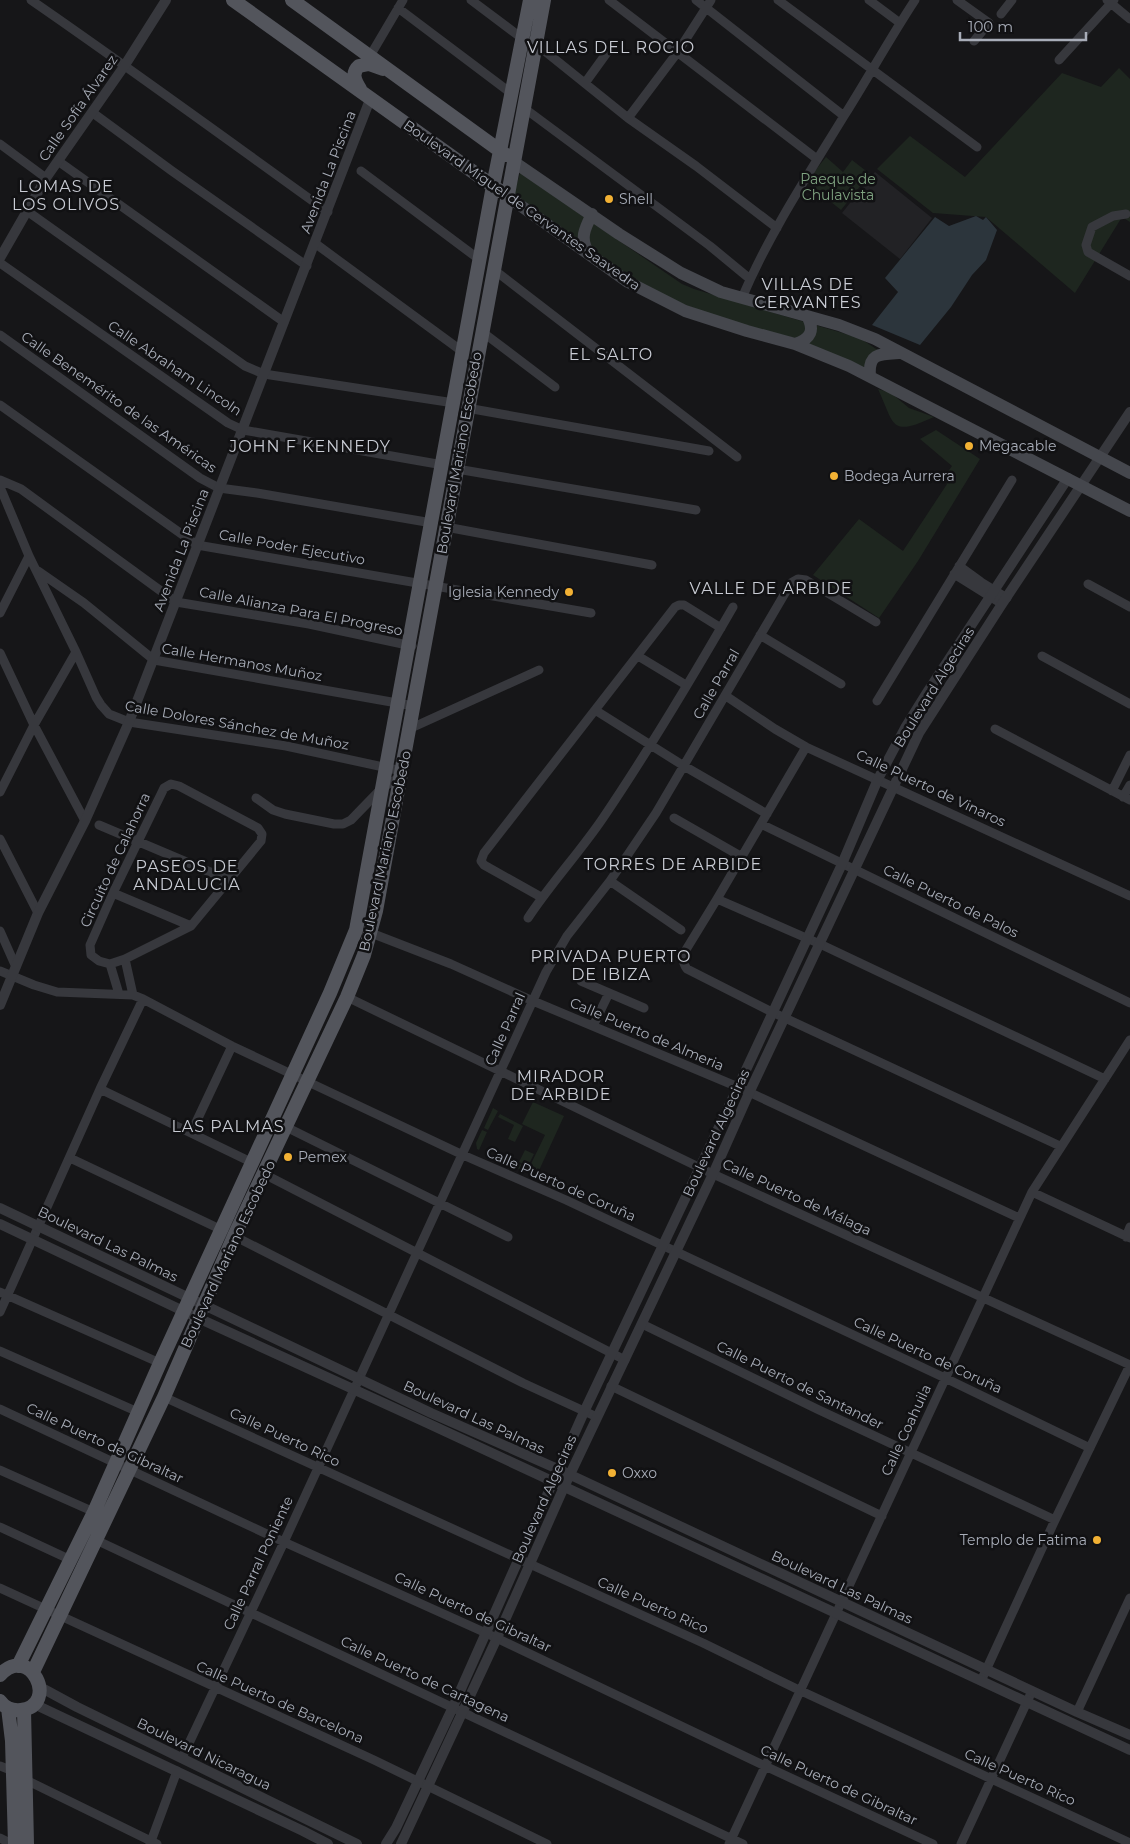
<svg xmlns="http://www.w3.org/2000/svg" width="1130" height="1844" viewBox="0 0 1130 1844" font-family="Montserrat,sans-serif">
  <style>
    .built { fill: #222225 }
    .green { fill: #1e261f }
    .water { fill: #2c353c }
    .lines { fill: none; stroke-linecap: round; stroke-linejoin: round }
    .minor { stroke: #37383d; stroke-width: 9 }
    .tertiary { stroke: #37383d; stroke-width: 10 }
    .secondary { stroke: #45474d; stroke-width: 12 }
    .primary { stroke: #53555c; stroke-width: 14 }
    .poi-dot { fill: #f2b134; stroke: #111113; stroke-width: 2 }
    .labels { text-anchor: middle; stroke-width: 5; stroke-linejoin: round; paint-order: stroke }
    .street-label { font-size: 14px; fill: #a8adb8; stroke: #111113 }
    .park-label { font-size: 14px; fill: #7fa381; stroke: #111113 }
    .poi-label { font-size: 14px; fill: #a8adb8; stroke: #111113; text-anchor: start }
    .quarter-label { font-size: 16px; letter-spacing: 1px; fill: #c9ccd4; stroke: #111113 }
  </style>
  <rect width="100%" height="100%" fill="#161618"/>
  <path class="built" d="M 875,172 L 932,218 L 900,259 L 842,213 Z"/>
  <path class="green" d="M 1119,68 L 1130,79 L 1130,222 L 1122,217 L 1075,293 L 986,217 L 933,213 L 877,169 L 910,136 L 965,177 L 1062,73 L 1101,87 Z
    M 826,157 L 843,172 L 852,160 L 870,174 L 841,210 L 806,182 Z
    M 520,173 L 682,284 L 694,289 L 767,311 L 860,338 L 882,353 L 868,369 L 733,323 L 649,291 L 514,194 Z
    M 878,389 L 891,393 L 909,408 L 934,417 C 890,437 895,426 878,389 Z
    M 936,430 L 980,459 L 918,561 L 879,618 L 813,575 L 859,519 L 903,551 L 951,478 L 947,473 L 952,466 L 920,439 Z
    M 533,1102 L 564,1116 L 536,1177 L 515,1167 L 517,1163 L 529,1168 L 545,1135 L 522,1124 Z
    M 493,1108 L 498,1111 L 488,1130 L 484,1128 Z
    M 500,1114 L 523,1126 L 515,1142 L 508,1139 L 514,1125 L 498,1117 Z
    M 482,1130 L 487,1132 L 479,1150 L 477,1149 L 476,1143 Z
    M 525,1150 L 534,1154 L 528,1166 L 519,1162 Z"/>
  <path class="water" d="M 976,216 L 983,220 L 986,217 L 997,230 L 986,260 L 972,275 L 951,307 L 920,345 L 872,325 L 898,292 L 885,278 L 935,217 L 949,226 Z"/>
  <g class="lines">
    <path class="minor" d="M 31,0 C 131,69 229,141 328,212
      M 471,0 L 523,39
      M 609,0 L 817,159
      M 696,0 L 844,116
      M 778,0 L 977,147
      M 869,0 L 900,23
      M 957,0 L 989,23 L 974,41
      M 1107,0 L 1130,19
      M 398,8 L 512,94
      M 1001,14 L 1012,0
      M 536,44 L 628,118 L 696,166 L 777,228
      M 370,56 L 403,0
      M 1059,60 L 1114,0
      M 585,83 L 611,47
      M 524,108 L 710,246 L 750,279
      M 93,113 L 172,171 L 307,266
      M 628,118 L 677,53 L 711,0
      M 0,144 L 46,178
      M 58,161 L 284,322
      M 361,171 L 480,260
      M 27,211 L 245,366 L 264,374 L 454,403
      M 1126,214 L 1113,216 L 1092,227 L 1086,245 L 1088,252 L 1130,276
      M 316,244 L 463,352
      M 0,263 L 228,423 L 243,430 L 443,465
      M 493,269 L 737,457
      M 742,298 C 769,234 808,175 844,116 C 868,78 890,38 915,0
      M 481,331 L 555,387
      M 0,335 L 200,478 L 219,488 L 257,493 L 432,523
      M 0,405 L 197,545 L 591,613
      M 467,408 L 709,451
      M 457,469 L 696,510
      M 0,480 L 21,489 L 176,602 L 309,624 L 412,646
      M 0,487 L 29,556 L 76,652 L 96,697 L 101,705 L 109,714 L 129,722 L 286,746 L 402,771
      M 446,527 L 652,565
      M 959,566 L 981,582 L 1007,598
      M 38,571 L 84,603 L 154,660 L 414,706
      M 954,574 L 1002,604
      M 1088,584 L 1130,607
      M 0,613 L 29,556
      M 760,635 L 841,684
      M 0,653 L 34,725 L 85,821
      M 638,656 L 686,685
      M 1042,656 L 1130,704
      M 726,696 L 775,729 L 806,747 L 1130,896
      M 877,701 L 1012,480
      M 595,710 L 684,766 L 767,814
      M 409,729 L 539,670
      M 995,729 L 1130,800
      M 806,747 L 717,899 L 684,953 C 682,960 683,964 687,969 L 772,1012 L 1060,1146
      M 171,784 L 179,786 L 258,828 L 262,834 L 261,841 L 191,926 L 125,959 L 110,964 L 99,961 L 91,955 L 90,945 L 113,893 L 164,788 Z
      M 1112,791 L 1130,755
      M 0,792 L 34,725 L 76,652
      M 1123,797 L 1130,785
      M 256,798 L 273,810 L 285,814 L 334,824 L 343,824 L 351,820 L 382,788 L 400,777
      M 674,818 L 742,857
      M 761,824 L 1130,1003
      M 99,825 L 229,880
      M 0,839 L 38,913
      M 610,881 L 681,930
      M 113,893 L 191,926
      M 541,897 L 484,865 L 481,861 L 484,853 L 675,607 L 679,605 L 684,605 L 721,628
      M 717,899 L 820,944 L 1105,1079
      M 528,918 C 551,883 580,852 603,818 C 649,750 692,678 733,607
      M 0,931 L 16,967
      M 371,933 L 451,964 L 533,1001 L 738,1087 L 1019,1218
      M 125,959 L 133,995
      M 110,964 L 119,994
      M 0,971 L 34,985 L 57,992 L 133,995 L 143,999 L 232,1046 L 463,1155 L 566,1200 L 945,1378 L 1090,1448
      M 581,981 L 644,1008
      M 347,997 L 713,1174 L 1130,1365
      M 593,1026 L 609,993
      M 100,1089 L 253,1163
      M 286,1127 L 508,1237
      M 191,1133 L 232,1046
      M 70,1158 L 222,1230
      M 264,1174 L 625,1360
      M 1032,1192 L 1130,1238
      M 234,1236 L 523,1383 L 597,1417
      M 1126,1237 L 1130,1227
      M 0,1292 L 160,1363
      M 0,1312 L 100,1089 L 143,999
      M 642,1324 L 819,1410 L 1055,1520
      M 0,1351 L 138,1412
      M 611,1386 L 882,1516
      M 164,1397 L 703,1643 L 799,1690 L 1130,1843
      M 0,1409 L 284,1542 L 486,1633 L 765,1766 L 933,1844
      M 0,1470 L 94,1512
      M 0,1527 L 71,1560
      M 96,1540 L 743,1844
      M 0,1588 L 374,1760 L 547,1844
      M 981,1681 L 1055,1520 L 1130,1365
      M 1077,1712 L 1130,1598
      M 182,1758 L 284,1542 L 546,972 L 567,936 L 610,881 L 656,813 L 791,583 L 798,579 L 806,580 L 876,622
      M 0,1766 L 13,1771
      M 26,1780 L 157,1844
      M 0,1838 L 12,1844
      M 150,1844 L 177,1771
      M 729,1844 L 1032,1192 L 1130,1040
      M 961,1844 L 1032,1691"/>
    <path class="tertiary" d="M 0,258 L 46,178 L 125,65 L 166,0
      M 0,1005 L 38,913 L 85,821 L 129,722 L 371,97
      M 0,1208 L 431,1413 L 560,1470 L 1077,1712 L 1130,1735
      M 0,1224 L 198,1318 L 425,1422 L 1130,1750
      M 40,1687 L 77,1707 L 357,1844
      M 34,1704 L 303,1831 L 328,1844
      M 386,1844 L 396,1828 L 453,1707 L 584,1412 L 738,1087 L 842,864 L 878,779 L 905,728 L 928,691 L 1068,478
      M 401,1844 L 497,1638 L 564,1487 L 713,1174 L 749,1093 L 919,733 L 1002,604 L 1130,412"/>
    <path class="secondary" d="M 514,162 L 619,234 L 681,273 L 721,292 L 839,325 L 875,339 L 1130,473
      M 507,196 L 628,282 L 685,311 L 747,331 L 795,344 L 849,366 L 1130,511
      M 589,253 C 579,239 585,228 592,214
      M 795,344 C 811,339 815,330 807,316
      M 870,376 C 868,353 880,354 899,353"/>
    <path class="primary" d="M 233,0 L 500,191
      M 292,0 L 506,155
      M 360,89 C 355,81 351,73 359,66 L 369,64 L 383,69
      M 18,1666 L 94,1512 L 160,1363 L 330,993 L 356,930 L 493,186 L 530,0
      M 33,1672 L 164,1397 L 234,1236 L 347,997 L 364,955 L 376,911 C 431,607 487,303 544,0
      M 0,1675 C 30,1642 60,1705 21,1710 C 12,1711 5,1708 0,1701
      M 8,1708 L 12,1741 L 15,1844
      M 24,1710 L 27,1844"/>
  </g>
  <g class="poi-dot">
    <circle cx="609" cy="199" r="5"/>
    <circle cx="969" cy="446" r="5"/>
    <circle cx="834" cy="476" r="5"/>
    <circle cx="569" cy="592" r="5"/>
    <circle cx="288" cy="1157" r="5"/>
    <circle cx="612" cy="1473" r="5"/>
    <circle cx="1097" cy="1540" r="5"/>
  </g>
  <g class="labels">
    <g class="street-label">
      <text transform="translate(78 108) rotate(-55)" y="5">Calle Sofía Álvarez</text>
      <text transform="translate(328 172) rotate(-69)" y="5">Avenida La Piscina</text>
      <text transform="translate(522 205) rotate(35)" y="5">Boulevard Miguel de Cervantes Saavedra</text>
      <text transform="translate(175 368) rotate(34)" y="5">Calle Abraham Lincoln</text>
      <text transform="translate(119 402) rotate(35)" y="5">Calle Benemérito de las Américas</text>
      <text transform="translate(459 453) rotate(-80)" y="5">Boulevard Mariano Escobedo</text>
      <text transform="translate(292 547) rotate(10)" y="5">Calle Poder Ejecutivo</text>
      <text transform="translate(181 550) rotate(-69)" y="5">Avenida La Piscina</text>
      <text transform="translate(301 611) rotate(11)" y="5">Calle Alianza Para El Progreso</text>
      <text transform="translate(242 662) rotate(10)" y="5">Calle Hermanos Muñoz</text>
      <text transform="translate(716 684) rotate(-60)" y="5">Calle Parral</text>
      <text transform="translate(934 687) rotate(-58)" y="5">Boulevard Algeciras</text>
      <text transform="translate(237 725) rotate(10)" y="5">Calle Dolores Sánchez de Muñoz</text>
      <text transform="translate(931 788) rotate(25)" y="5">Calle Puerto de Vinaros</text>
      <text transform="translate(385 851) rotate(-78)" y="5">Boulevard Mariano Escobedo</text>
      <text transform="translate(115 860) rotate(-65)" y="5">Circuito de Calahorra</text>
      <text transform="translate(951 901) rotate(26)" y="5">Calle Puerto de Palos</text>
      <text transform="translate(505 1029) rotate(-66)" y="5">Calle Parral</text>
      <text transform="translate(647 1034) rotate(23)" y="5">Calle Puerto de Almeria</text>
      <text transform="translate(716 1133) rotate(-65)" y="5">Boulevard Algeciras</text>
      <text transform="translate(561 1184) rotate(24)" y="5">Calle Puerto de Coruña</text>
      <text transform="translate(797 1197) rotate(25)" y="5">Calle Puerto de Málaga</text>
      <text transform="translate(108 1244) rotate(26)" y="5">Boulevard Las Palmas</text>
      <text transform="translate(228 1254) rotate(-65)" y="5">Boulevard Mariano Escobedo</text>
      <text transform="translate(928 1355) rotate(25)" y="5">Calle Puerto de Coruña</text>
      <text transform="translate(800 1385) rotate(26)" y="5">Calle Puerto de Santander</text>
      <text transform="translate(474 1417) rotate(25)" y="5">Boulevard Las Palmas</text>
      <text transform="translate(906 1430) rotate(-65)" y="5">Calle Coahuila</text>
      <text transform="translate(285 1437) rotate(25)" y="5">Calle Puerto Rico</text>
      <text transform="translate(105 1443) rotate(25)" y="5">Calle Puerto de Gibraltar</text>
      <text transform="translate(544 1499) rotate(-66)" y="5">Boulevard Algeciras</text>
      <text transform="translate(258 1563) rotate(-65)" y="5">Calle Parral Poniente</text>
      <text transform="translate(842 1587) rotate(25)" y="5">Boulevard Las Palmas</text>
      <text transform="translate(653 1605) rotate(24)" y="5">Calle Puerto Rico</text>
      <text transform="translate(473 1612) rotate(25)" y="5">Calle Puerto de Gibraltar</text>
      <text transform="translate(425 1679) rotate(25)" y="5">Calle Puerto de Cartagena</text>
      <text transform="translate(280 1702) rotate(24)" y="5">Calle Puerto de Barcelona</text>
      <text transform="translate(204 1754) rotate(26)" y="5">Boulevard Nicaragua</text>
      <text transform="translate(1020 1777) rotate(24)" y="5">Calle Puerto Rico</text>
      <text transform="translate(839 1785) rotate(25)" y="5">Calle Puerto de Gibraltar</text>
    </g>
    <g class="park-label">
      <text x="838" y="184">Paeque de<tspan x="838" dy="16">Chulavista</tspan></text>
    </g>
    <g class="poi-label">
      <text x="619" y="204">Shell</text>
      <text x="979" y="451">Megacable</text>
      <text x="844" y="481">Bodega Aurrera</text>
      <text x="559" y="597" text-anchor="end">Iglesia Kennedy</text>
      <text x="298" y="1162">Pemex</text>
      <text x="622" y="1478">Oxxo</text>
      <text x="1087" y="1545" text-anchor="end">Templo de Fatima</text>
    </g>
    <g class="quarter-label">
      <text x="611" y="53">VILLAS DEL ROCIO</text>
      <text x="66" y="192">LOMAS DE<tspan x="66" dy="18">LOS OLIVOS</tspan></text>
      <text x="808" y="290">VILLAS DE<tspan x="808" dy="18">CERVANTES</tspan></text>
      <text x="611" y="360">EL SALTO</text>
      <text x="310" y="452">JOHN F KENNEDY</text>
      <text x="771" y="594">VALLE DE ARBIDE</text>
      <text x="673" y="870">TORRES DE ARBIDE</text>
      <text x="187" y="872">PASEOS DE<tspan x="187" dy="18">ANDALUCIA</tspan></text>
      <text x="611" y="962">PRIVADA PUERTO<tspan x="611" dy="18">DE IBIZA</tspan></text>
      <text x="561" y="1082">MIRADOR<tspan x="561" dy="18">DE ARBIDE</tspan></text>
      <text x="228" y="1132">LAS PALMAS</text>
    </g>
  </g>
  <path d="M960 32v8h126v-8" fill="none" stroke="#a8adb8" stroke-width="2.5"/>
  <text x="968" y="32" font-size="15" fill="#a8adb8" stroke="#111113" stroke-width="4" paint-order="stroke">100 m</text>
</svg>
